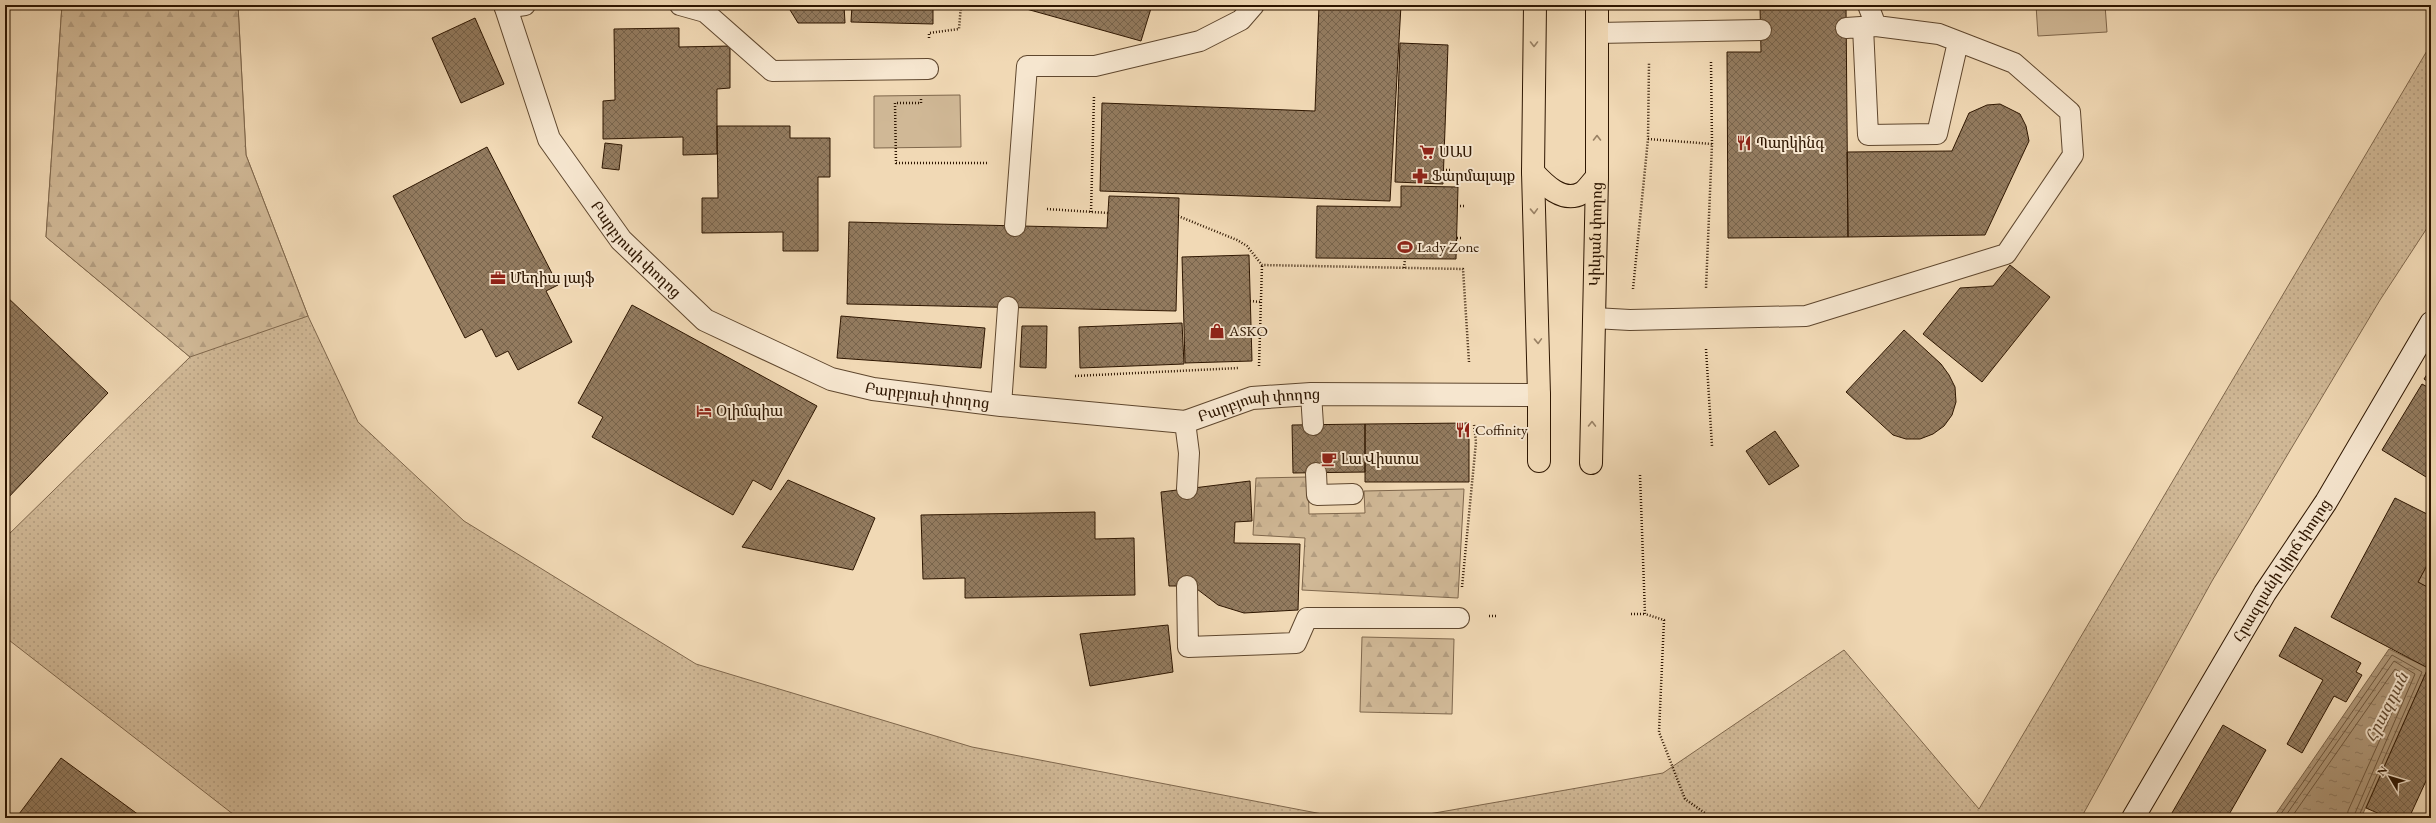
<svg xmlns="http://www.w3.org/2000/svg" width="2436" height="823" viewBox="0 0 2436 823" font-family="'EB Garamond','Noto Serif Armenian',serif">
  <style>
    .grass { fill: url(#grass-dots); stroke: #7f674c }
    .forest { fill: url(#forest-firs); stroke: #7f674c }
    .green { fill: #d0b896; stroke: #7f674c }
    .water { fill: url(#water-ripples); stroke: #7b6348 }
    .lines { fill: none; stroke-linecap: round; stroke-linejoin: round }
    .shore { stroke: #6e563c; stroke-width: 1 }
    .building { fill: url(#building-cross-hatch); stroke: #2e1601 }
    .lane-casing { stroke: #5f472e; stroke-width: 22 }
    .street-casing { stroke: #5f472e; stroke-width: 24 }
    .secondary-casing { stroke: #2e1601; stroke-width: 24 }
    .primary-casing { stroke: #2e1601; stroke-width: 24 }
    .path { stroke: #2e1601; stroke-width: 2.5; stroke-dasharray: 1 2; stroke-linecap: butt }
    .lane { stroke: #f6e6cf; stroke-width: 20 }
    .street { stroke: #f6e6cf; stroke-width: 22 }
    .secondary { stroke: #f6e6cf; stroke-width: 22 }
    .primary { stroke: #f1d9b5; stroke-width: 22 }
    .oneway { stroke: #998164 }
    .labels { text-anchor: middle; stroke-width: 4; stroke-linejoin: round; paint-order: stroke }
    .poi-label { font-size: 15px; fill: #2e1601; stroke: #f6e6cf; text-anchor: start }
    .street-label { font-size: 15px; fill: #2e1601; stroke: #f6e6cf }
    .water-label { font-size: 16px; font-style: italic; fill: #624a31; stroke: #f6e6cf }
  </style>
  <defs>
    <pattern id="grass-dots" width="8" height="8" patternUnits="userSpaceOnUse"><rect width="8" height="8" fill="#d0b896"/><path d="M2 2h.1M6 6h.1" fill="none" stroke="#b39d80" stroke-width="1.8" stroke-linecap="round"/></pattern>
    <pattern id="forest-firs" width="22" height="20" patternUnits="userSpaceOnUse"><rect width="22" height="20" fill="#d0b896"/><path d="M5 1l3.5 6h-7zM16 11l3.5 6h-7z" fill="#b39d80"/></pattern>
    <pattern id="water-ripples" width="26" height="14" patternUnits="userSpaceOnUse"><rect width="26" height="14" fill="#af9778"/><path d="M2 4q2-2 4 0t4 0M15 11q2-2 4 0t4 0" fill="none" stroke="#8f7a60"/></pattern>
    <pattern id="building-cross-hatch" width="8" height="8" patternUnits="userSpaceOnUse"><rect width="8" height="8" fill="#937b5f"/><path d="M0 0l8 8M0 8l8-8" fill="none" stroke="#78644c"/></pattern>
  </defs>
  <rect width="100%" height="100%" fill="#f1d9b5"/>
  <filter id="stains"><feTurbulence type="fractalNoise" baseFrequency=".005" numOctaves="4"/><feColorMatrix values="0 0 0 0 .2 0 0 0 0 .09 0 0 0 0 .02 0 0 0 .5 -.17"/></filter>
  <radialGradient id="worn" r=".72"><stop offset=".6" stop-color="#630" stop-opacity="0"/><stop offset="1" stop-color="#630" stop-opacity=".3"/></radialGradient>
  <path class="grass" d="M 62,5 L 238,5 L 246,155 L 308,316 L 358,422 L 464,521 L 696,664 L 972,747 L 1343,818 L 238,818 L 5,637 L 5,538 L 190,357 L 46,237 Z
    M 2431,44 L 2431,222 L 2380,300 L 2212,581 L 2081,818 L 1406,818 L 1663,773 L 1844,650 L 1979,809 Z"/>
  <path class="forest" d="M 62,5 L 238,5 L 246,155 L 308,316 L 190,357 L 46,237 Z
    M 1308,477 L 1309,514 L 1365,513 L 1364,491 L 1464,489 L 1458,598 L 1302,590 L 1305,538 L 1253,535 L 1256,478 Z
    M 1362,637 L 1454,639 L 1452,714 L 1360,712 Z"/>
  <path class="green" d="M 2036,5 L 2105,5 L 2107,32 L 2038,36 Z
    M 960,95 L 961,147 L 874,148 L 874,96 Z"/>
  <path class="water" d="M 2431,558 L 2431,589 L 2418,582 Z
    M 2389,649 L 2428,668 L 2361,818 L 2273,818 Z"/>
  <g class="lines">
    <path class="shore" d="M 2278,818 L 2392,655 L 2422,672 L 2358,818
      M 2284,818 L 2394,661 L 2415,674 L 2353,818
      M 2291,818 L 2395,669 L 2408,677 L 2348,811 L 2347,818"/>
  </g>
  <path class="building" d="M 787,5 L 844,5 L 845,23 L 798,23 Z
    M 852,5 L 933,5 L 933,24 L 851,22 Z
    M 1012,5 L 1152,5 L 1141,41 Z
    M 1319,5 L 1401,5 L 1390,201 L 1100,191 L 1102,103 L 1315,111 Z
    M 1672,5 L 1781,5 L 1781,7 L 1672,8 Z
    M 1846,6 L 1848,237 L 1728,238 L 1727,52 L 1761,52 L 1760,7 Z
    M 475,18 L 504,84 L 461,103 L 432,38 Z
    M 679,28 L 679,47 L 730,46 L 730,88 L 717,89 L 717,154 L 683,155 L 683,137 L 603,139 L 603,101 L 615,100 L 614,29 Z
    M 1400,43 L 1448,45 L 1443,184 L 1395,182 Z
    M 2000,104 L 2020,114 L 2026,126 L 2029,141 L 1985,235 L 1848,237 L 1847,152 L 1952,151 L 1969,113 L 1987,105 Z
    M 717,126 L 790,126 L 790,138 L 830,138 L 830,177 L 818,177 L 818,251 L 783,251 L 783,232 L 702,233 L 702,198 L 718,198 Z
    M 605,143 L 622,145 L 619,170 L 602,168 Z
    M 487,147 L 558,285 L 546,291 L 572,342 L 518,370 L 508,351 L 496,357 L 482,329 L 465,338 L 393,196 Z
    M 1401,186 L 1458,187 L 1456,259 L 1316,258 L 1317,206 L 1401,207 Z
    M 1109,196 L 1179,198 L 1176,311 L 847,304 L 849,222 L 1107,228 Z
    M 1249,255 L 1252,361 L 1185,363 L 1182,257 Z
    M 2010,265 L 2050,297 L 1982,382 L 1923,334 L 1960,288 L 1993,286 Z
    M 5,295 L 108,393 L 5,501 Z
    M 632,305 L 817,406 L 771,490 L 753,480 L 733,515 L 592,437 L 603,417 L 578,403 Z
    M 841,316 L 985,328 L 981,368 L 837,358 Z
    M 1182,323 L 1184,364 L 1080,368 L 1079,327 Z
    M 1022,326 L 1047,326 L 1046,368 L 1020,367 Z
    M 1904,330 L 1941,364 L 1949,375 L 1955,387 L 1956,402 L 1952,415 L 1944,426 L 1933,434 L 1920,439 L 1906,439 L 1893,435 L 1846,392 Z
    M 2431,368 L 2431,384 L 2424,379 Z
    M 2422,384 L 2431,389 L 2431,480 L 2382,450 Z
    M 1469,423 L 1469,482 L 1365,482 L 1365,424 Z
    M 1365,424 L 1365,472 L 1293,473 L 1292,425 Z
    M 1775,431 L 1799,466 L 1769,485 L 1746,451 Z
    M 788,480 L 875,518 L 853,570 L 742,547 Z
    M 1250,481 L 1252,521 L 1235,522 L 1234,543 L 1300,544 L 1298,610 L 1244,613 L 1218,605 L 1193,586 L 1169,586 L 1161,492 Z
    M 2395,498 L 2431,516 L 2431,558 L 2418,582 L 2431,589 L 2431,770 L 2409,818 L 2389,818 L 2366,808 L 2428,668 L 2331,617 Z
    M 1095,512 L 1095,539 L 1134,538 L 1135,595 L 965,598 L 965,578 L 923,579 L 921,515 Z
    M 1168,625 L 1173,672 L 1090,686 L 1080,634 Z
    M 2295,627 L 2361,663 L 2356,672 L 2362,675 L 2346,702 L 2334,696 L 2302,753 L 2287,744 L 2323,680 L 2279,656 Z
    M 2223,725 L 2266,750 L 2227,818 L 2169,818 Z
    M 61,758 L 143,818 L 16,818 Z"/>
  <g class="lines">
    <g class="lane-casing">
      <path id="lane" d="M 680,5 L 705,12 L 772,71 L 928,69
        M 1868,5 L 1876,26
        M 505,8 L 525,5
        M 1863,27 L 1868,135 L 1937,134 L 1958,42
        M 1597,33 L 1761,30
        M 1015,226 L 1027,66 L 1095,66 L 1200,41 L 1241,20 L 1254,5
        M 1594,318 L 1630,320 L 1806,316 L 2006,254 L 2073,155 L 2070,112 L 2014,63 L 1939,34 L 1876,26 L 1846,28
        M 1311,394 L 1313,425
        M 1001,405 L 1008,307
        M 1185,422 L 1189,453 L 1187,489
        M 1316,473 L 1317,495 L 1353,494
        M 1187,586 L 1188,647 L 1296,643 L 1307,618 L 1459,618"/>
    </g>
    <g class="street-casing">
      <g id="street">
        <path id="s1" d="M 505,5 L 549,139 L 621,240 L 705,320 L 831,379 L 873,389 L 1001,405 L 1185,422 L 1252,398 L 1311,394 L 1539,395"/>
      </g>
    </g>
    <g class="secondary-casing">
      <g id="secondary">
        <path id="s2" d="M 2133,818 L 2265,593 L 2326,502 L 2431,323"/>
      </g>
    </g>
    <g class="primary-casing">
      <g id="primary">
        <path d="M 1535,5 L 1533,172 L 1539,395 L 1539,461"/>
        <path d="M 1533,172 C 1544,184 1563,204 1582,193 C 1587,190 1592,182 1597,177"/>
        <path id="s3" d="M 1591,463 L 1597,177 L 1597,5"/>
      </g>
    </g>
    <path class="path" d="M 1409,5 L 1409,9
      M 929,38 L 929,33 L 959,29 L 961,5
      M 1711,62 L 1712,144
      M 921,99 L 921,103 L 895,103 L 896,163 L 989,163
      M 1648,139 L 1712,144 L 1706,288
      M 1443,170 L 1450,170
      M 1457,206 L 1464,206
      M 1047,209 L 1108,213
      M 1091,212 L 1094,96
      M 1178,216 L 1237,240 L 1247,246 L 1262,265 L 1463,269 L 1469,362
      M 1457,238 L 1463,238
      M 1404,268 L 1405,259
      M 1633,289 L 1648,139 L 1649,63
      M 1250,301 L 1261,302
      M 1706,349 L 1712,446
      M 1259,366 L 1262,265
      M 1075,376 L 1239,368
      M 1640,475 L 1645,614 L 1664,620 L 1659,732 L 1685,799 L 1712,818
      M 1462,587 L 1476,442 L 1474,425
      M 1631,614 L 1645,614
      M 1489,616 L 1497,616"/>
    <use href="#lane" class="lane"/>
    <use href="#street" class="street"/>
    <use href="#secondary" class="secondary"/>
    <use href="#primary" class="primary"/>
  </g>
  <defs><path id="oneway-chevron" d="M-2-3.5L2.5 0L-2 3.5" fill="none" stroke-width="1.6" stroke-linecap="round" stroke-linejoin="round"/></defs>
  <g class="oneway">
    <use href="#oneway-chevron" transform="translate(1534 44) rotate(90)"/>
    <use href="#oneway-chevron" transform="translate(1597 138) rotate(-90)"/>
    <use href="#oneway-chevron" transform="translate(1534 211) rotate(88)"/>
    <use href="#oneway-chevron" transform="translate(1538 341) rotate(88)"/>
    <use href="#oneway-chevron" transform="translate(1592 424) rotate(-89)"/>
  </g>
  <defs>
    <g id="restaurant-bare" transform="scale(1.2)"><path d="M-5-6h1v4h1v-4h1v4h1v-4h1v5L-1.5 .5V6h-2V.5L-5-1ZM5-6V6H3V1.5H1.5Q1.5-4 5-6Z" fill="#8f2418" stroke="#f6e6cf" stroke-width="2.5" paint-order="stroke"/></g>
    <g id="supermarket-bare" transform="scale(1.2)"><path d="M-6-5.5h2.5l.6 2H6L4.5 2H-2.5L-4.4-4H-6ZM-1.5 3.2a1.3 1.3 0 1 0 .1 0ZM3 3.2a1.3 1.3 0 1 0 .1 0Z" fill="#8f2418" stroke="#f6e6cf" stroke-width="2.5" paint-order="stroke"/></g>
    <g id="pharmacy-bare" transform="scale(1.2)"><path d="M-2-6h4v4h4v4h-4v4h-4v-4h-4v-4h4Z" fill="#8f2418" stroke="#f6e6cf" stroke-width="2.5" paint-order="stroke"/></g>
    <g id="stadium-bare" transform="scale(1.2)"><path d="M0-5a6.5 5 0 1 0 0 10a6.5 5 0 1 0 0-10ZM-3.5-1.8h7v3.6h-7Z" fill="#8f2418" stroke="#f6e6cf" stroke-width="2.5" paint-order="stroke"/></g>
    <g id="office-bare" transform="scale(1.2)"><path d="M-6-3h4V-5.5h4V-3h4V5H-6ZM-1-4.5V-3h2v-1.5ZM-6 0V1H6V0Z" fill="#8f2418" stroke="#f6e6cf" stroke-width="2.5" paint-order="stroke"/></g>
    <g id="shop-bare" transform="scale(1.2)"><path d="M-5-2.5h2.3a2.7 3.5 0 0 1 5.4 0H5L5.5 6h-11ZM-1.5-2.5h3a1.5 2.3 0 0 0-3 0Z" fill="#8f2418" stroke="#f6e6cf" stroke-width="2.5" paint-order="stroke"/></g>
    <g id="hotel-bare" transform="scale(1.2)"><path d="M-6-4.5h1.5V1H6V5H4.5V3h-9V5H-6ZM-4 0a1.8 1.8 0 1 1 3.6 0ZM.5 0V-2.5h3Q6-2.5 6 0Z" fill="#8f2418" stroke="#f6e6cf" stroke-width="2.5" paint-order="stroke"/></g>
    <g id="cafe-bare" transform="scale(1.2)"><path d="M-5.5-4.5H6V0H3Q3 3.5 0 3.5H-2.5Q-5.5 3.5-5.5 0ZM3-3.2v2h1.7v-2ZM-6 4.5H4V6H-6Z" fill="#8f2418" stroke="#f6e6cf" stroke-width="2.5" paint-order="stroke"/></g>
  </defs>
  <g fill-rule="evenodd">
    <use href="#restaurant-bare" x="1744" y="143"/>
    <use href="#supermarket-bare" x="1427" y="152"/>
    <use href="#pharmacy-bare" x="1420" y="176"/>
    <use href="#stadium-bare" x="1405" y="247"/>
    <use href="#office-bare" x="498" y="278"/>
    <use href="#shop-bare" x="1217" y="331"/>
    <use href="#hotel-bare" x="704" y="411"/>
    <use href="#restaurant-bare" x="1463" y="430"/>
    <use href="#cafe-bare" x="1329" y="459"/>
  </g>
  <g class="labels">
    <g class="poi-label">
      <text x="1756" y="148">Պարկինգ</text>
      <text x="1439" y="157">ՍԱՍ</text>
      <text x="1432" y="181">Ֆարմալայք</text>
      <text x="1417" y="252">Lady Zone</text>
      <text x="510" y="283">Մեդիա լայֆ</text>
      <text x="1229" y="336">ASKO</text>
      <text x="716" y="416">Օլիմպիա</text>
      <text x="1475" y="435">Coffinity</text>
      <text x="1341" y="464">Լա Վիստա</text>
    </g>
    <g class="street-label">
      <text dy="5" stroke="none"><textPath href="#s3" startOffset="229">Կիևյան փողոց</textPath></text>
      <text dy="5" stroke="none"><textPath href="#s1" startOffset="282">Բարբյուսի փողոց</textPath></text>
      <text dy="5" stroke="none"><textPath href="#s1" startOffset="618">Բարբյուսի փողոց</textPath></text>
      <text dy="5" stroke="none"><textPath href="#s1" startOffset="954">Բարբյուսի փողոց</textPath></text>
      <text dy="5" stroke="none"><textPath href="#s2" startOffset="289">Հրազդանի կիրճ փողոց</textPath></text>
    </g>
    <g class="water-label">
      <text transform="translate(2386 707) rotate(-63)" y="6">Հրազդան</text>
    </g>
  </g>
  <rect width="2436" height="823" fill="none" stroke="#f1d9b5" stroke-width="20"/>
  <rect x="6" y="6" width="2424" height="811" fill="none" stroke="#2e1601" stroke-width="2"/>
  <rect x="10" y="10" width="2416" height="803" fill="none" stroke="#2e1601"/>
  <g transform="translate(2390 777) rotate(308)" stroke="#f6e6cf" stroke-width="3" paint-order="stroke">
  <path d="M0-3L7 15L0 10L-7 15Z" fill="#2e1601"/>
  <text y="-6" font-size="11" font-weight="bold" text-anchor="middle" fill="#2e1601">N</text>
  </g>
  <rect width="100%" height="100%" filter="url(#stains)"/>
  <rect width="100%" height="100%" fill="url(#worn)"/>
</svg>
